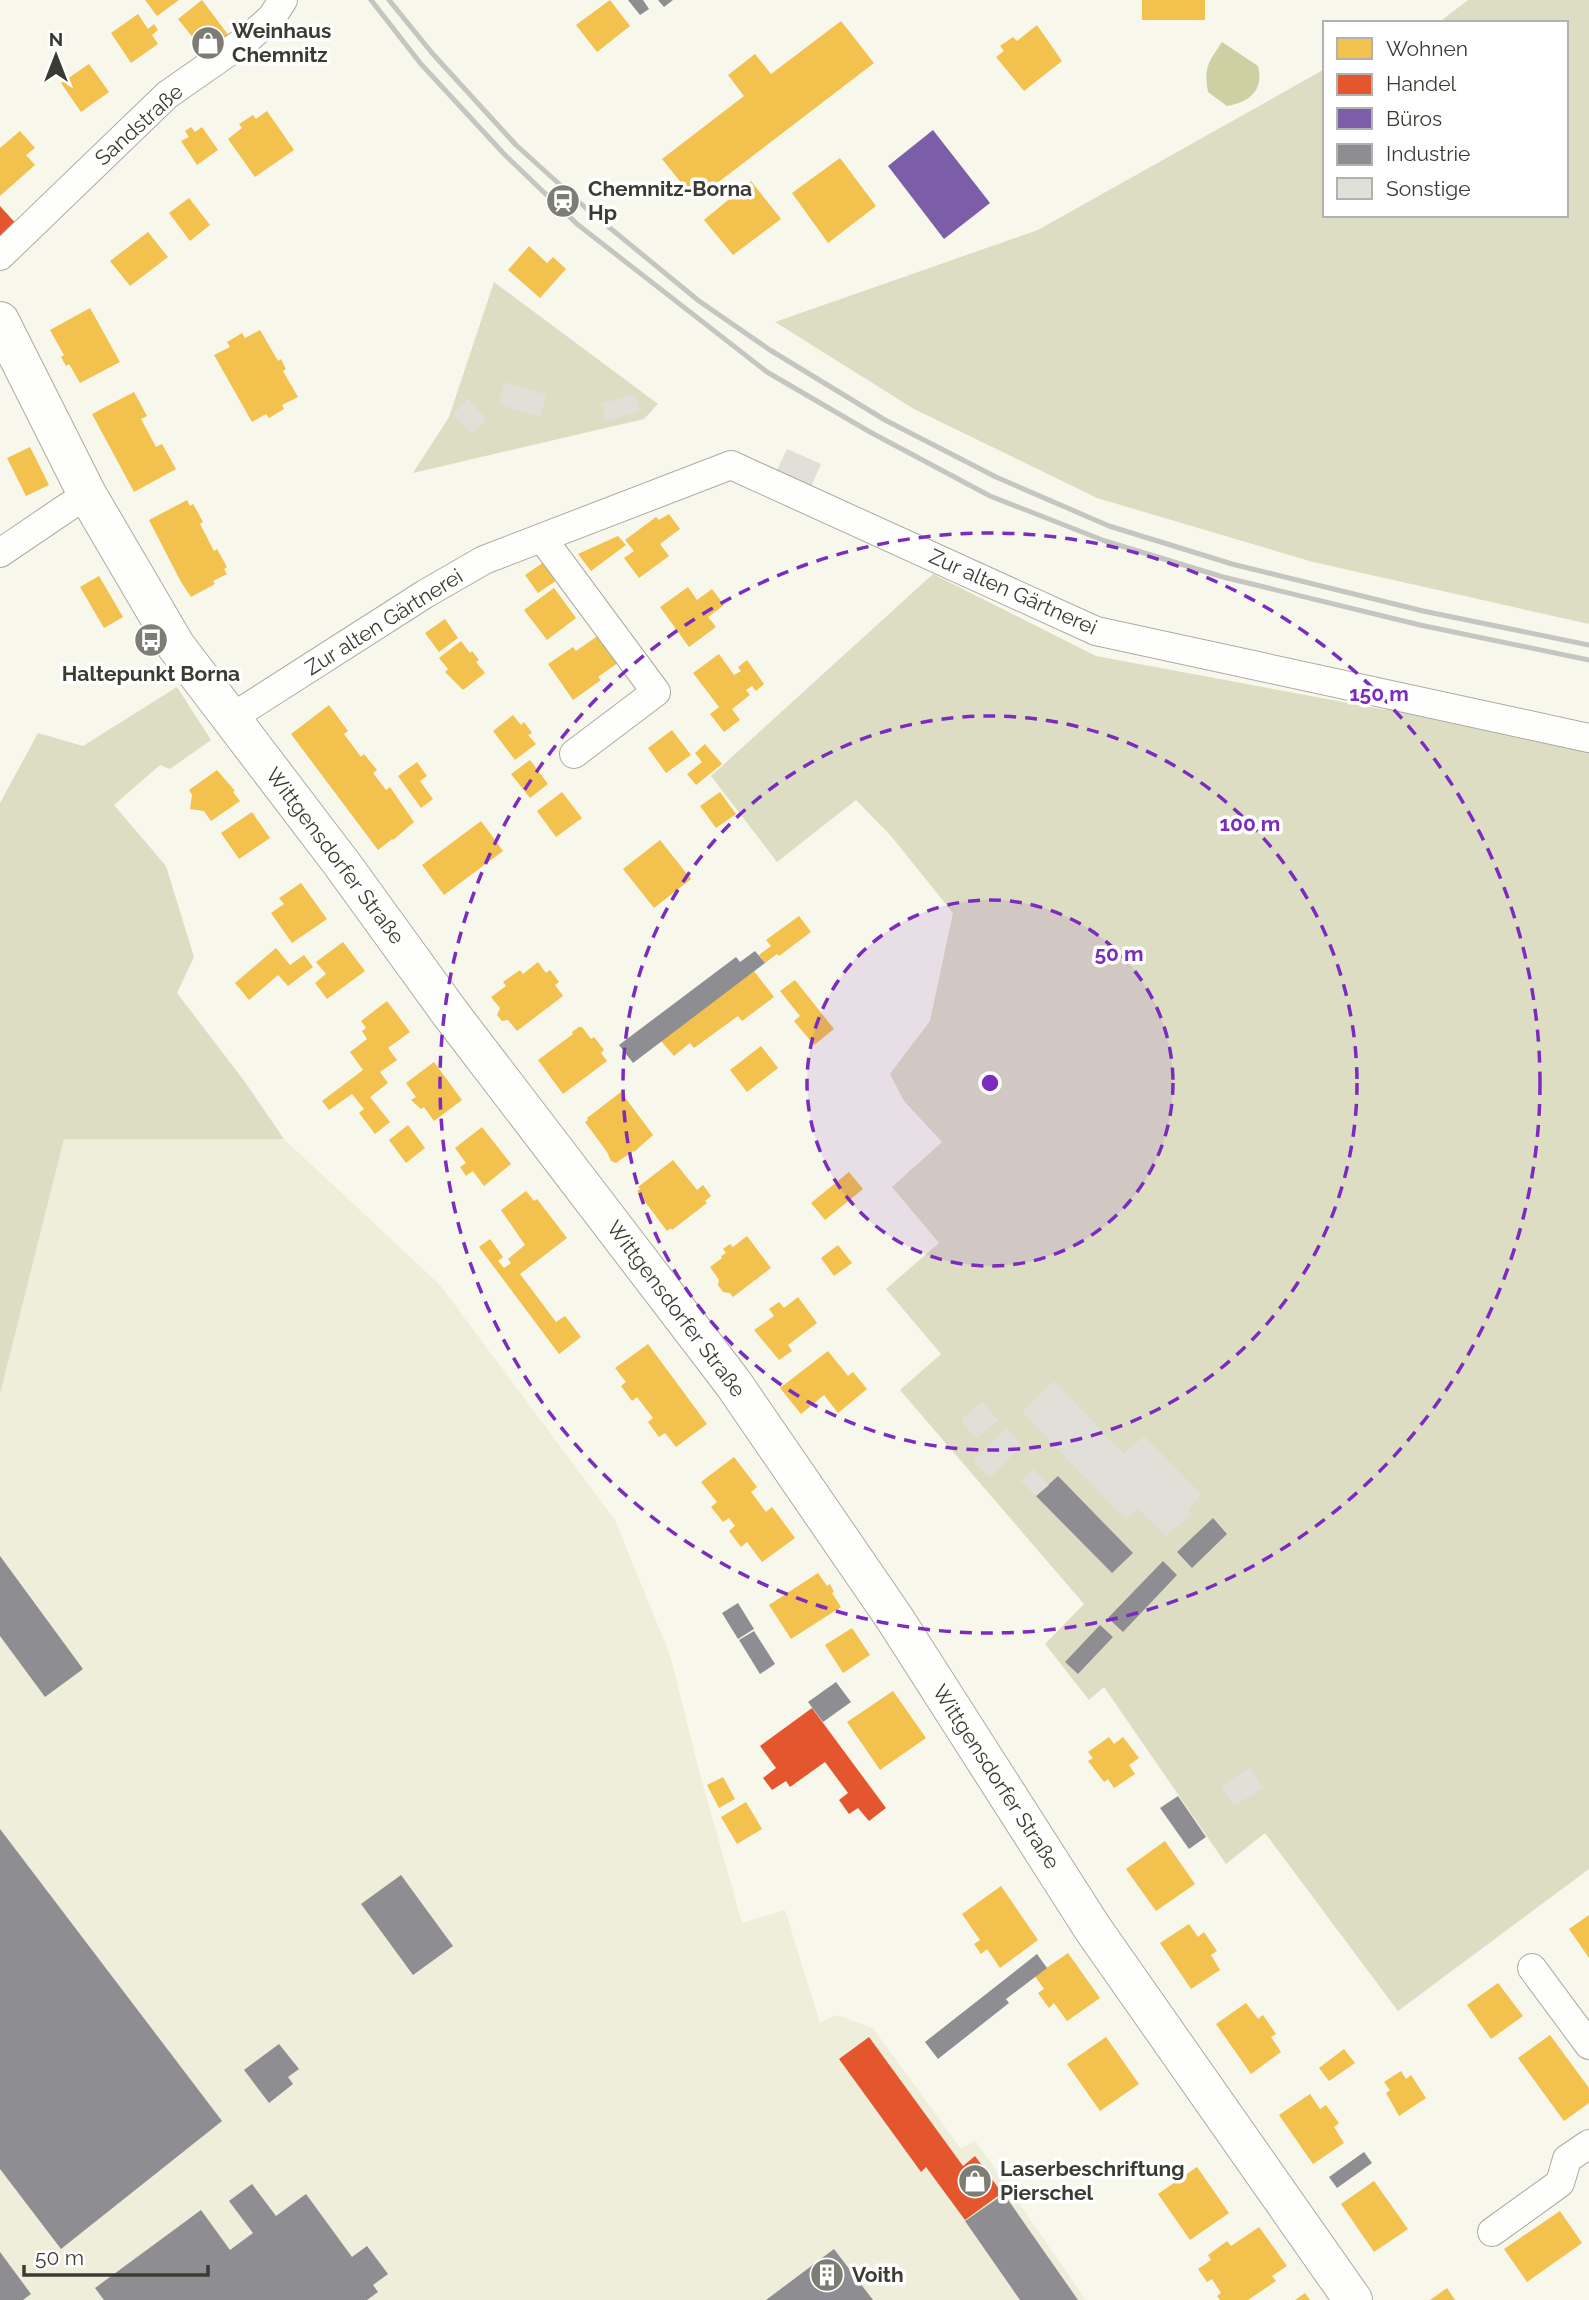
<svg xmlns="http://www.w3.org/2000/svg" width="1589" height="2300" viewBox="0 0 1589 2300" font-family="Raleway,sans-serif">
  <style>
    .built { fill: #eeeeda }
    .green { fill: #ddddc4 }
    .water { fill: #cfcfa4 }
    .homes { fill: #f2c14e }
    .shops { fill: #e4572e }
    .offices { fill: #7b5ea7 }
    .industry { fill: #8d8d92 }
    .building { fill: #e0e0d8 }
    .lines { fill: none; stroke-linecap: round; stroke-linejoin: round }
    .street-casing { stroke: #ababa3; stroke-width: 30 }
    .secondary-casing { stroke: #ababa3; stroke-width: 40 }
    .street { stroke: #fefefc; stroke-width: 28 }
    .secondary { stroke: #fefefc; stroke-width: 38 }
    .rail { stroke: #c5c5c2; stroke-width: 5 }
    .ring { fill: none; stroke: #7b2cbf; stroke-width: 3.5; stroke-dasharray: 12 9 }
    .labels { text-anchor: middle; stroke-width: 7; stroke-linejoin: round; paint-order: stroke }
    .poi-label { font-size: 21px; font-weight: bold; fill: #3b3b34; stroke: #fff; text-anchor: start }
    .street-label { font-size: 21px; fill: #3b3b34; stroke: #fff }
    .centre { fill: #7b2cbf; stroke: #fff; stroke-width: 3.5 }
    .ring-label { font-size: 21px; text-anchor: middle; font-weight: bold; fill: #7b2cbf; stroke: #fff; stroke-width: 7; stroke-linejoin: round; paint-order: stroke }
  </style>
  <rect width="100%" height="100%" fill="#f7f7ec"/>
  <path class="built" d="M 64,1139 L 284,1139 L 440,1285 L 615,1520 L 670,1655 L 699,1771 L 742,1923 L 785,1910 L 820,2023 L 836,2015 L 873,2028 L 961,2149 L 975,2140 L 1086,2300 L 0,2300 L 0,1393 Z"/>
  <path class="green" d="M 1468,0 L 1589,0 L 1589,624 L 1313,562 L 1097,498 L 914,409 L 775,322 L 1038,230 L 1323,70 L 1325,72 L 1325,215 L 1566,215 L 1566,23 L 1438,23 Z
    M 494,282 L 658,404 L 644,419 L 413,473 L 449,417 Z
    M 933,574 L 1096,656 L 1386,710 L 1388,686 L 1589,723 L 1589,1869 L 1398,2011 L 1265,1833 L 1226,1864 L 1104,1687 L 1089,1700 L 1045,1644 L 1084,1604 L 900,1390 L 941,1354 L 886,1289 L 939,1243 L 892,1187 L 942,1142 L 904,1101 L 890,1074 L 930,1021 L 953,913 L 891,836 L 856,800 L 777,862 L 711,776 Z
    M 177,687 L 211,740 L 170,769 L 160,765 L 114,805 L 166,866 L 194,957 L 177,993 L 245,1082 L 284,1139 L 64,1139 L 0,1394 L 0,803 L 38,733 L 83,746 Z"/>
  <path class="water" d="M 1222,42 L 1258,66 C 1264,90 1250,102 1227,106 L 1208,92 C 1204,67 1208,63 1222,42 Z"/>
  <path class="homes" d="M 145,0 L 179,0 L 157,16 Z
    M 202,0 L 229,36 L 206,54 L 178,19 Z
    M 610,0 L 630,26 L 597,52 L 576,25 Z
    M 1142,0 L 1205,0 L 1205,20 L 1142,20 Z
    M 138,14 L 148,29 L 154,24 L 158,30 L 152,35 L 158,44 L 131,63 L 111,33 Z
    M 841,21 L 874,63 L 695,200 L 662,159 L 744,96 L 728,75 L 755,54 L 771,74 Z
    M 1037,25 L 1062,61 L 1024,91 L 996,57 L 1004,51 L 1000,46 L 1013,37 L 1017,41 Z
    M 89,64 L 109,92 L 81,112 L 61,83 Z
    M 267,111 L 294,150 L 255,177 L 228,139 L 242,128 L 239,124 L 253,115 L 256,119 Z
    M 191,127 L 195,132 L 202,127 L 218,150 L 197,165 L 181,141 L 189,137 L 185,131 Z
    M 20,131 L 35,148 L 26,155 L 35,165 L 0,196 L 0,148 Z
    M 840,158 L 876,206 L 828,243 L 792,193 Z
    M 751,181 L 781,219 L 733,255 L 704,220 Z
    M 189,198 L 210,225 L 190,241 L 169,213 Z
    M 148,232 L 168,257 L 130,286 L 110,261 Z
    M 529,246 L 547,263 L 553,257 L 566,269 L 540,298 L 508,270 Z
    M 90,308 L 120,362 L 80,383 L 69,364 L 66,366 L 61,357 L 64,355 L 50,330 Z
    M 260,330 L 278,361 L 281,359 L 286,369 L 283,371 L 298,397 L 282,405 L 284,409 L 269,418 L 266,414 L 252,422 L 214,355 L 230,347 L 227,342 L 242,333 L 245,338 Z
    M 134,392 L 147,416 L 141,419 L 156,447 L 162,444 L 176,469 L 134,492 L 92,414 Z
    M 30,447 L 49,485 L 26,496 L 7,458 Z
    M 187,500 L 190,506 L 193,504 L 203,522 L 200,524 L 214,551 L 217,549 L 227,567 L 224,569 L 227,574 L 213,581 L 215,584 L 191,597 L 181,582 L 149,520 Z
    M 669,514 L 680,529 L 660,544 L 669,556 L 639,578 L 624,558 L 634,551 L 625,540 L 656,517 L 659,520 Z
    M 618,536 L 626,545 L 591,571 L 578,554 Z
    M 544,562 L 557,580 L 538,593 L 525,575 Z
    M 99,576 L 123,617 L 104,628 L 80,587 Z
    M 688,587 L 697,600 L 712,589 L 724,605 L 708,617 L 716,627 L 689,647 L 660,607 Z
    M 554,588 L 576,618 L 547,640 L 524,610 Z
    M 445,619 L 458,638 L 439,652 L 425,633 Z
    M 599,635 L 619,662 L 598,677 L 601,680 L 573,700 L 548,664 L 573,647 L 576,651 Z
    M 461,641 L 470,653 L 472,651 L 479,660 L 476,662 L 485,673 L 463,690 L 445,672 L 448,669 L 439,658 Z
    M 719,654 L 734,675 L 741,671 L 738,667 L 747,660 L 764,684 L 756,691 L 752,686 L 746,690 L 750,695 L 732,709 L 740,720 L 724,732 L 710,714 L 719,707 L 693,673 Z
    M 329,705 L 348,731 L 344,734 L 361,757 L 364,754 L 377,770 L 373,773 L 386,790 L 390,787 L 414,822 L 393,840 L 392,839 L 378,850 L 291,734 Z
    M 513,715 L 521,725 L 524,722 L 532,733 L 528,735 L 536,744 L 515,760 L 493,731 Z
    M 672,730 L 691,755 L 666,773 L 648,748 Z
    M 705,744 L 722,764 L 696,785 L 687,774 L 702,762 L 695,753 Z
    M 530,760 L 548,784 L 530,798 L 511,774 Z
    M 417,762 L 427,776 L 420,781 L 433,799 L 421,808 L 398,776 Z
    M 217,770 L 235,791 L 233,792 L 240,801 L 211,821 L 204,811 L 190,809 L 192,795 L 189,790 Z
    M 562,792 L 582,818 L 556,837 L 537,811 Z
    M 720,792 L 736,814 L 716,828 L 700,806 Z
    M 252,812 L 270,838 L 239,859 L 221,833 Z
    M 481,821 L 503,851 L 444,895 L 422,865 Z
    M 660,840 L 691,879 L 654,908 L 623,869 Z
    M 301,883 L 327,919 L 292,943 L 271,913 L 284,904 L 279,898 Z
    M 799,916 L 811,932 L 779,956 L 777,954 L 765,963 L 759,955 L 771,946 L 766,940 Z
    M 343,942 L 365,971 L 327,999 L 315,983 L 326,974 L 316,962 Z
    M 276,948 L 290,965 L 304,955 L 313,967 L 288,986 L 278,975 L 249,1000 L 235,983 Z
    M 538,962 L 546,973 L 550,970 L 559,982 L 555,985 L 563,996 L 517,1031 L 508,1020 L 502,1021 L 497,1015 L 500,1008 L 491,997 L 506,986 L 503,982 L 520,970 L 523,974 Z
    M 754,971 L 774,997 L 742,1021 L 738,1016 L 694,1048 L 690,1043 L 674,1056 L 661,1041 Z
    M 795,980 L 834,1029 L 814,1045 L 794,1021 L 800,1016 L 780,991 Z
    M 387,1001 L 410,1032 L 388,1048 L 397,1060 L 380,1072 L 388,1083 L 370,1097 L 390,1122 L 375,1134 L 359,1113 L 364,1109 L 352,1094 L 329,1110 L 322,1101 L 363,1070 L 350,1052 L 367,1039 L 362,1031 L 366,1028 L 361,1021 Z
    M 579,1027 L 582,1027 L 591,1039 L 594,1037 L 604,1050 L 601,1053 L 607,1061 L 563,1094 L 538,1060 L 573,1034 L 572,1032 Z
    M 761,1046 L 778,1068 L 747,1092 L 730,1070 Z
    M 434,1062 L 462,1100 L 434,1121 L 424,1107 L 421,1109 L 411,1100 L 416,1097 L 406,1083 Z
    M 621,1092 L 653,1135 L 634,1152 L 633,1151 L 616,1163 L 611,1161 L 607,1152 L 585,1122 L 588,1120 L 587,1118 Z
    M 408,1125 L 425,1148 L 406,1163 L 389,1140 Z
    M 482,1127 L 511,1164 L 484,1186 L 473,1171 L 466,1176 L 460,1167 L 466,1163 L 455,1148 Z
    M 673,1160 L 697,1190 L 703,1185 L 711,1196 L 705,1201 L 707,1203 L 672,1230 L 671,1228 L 667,1231 L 637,1191 L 640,1189 L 638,1187 Z
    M 849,1172 L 863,1189 L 825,1220 L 811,1203 Z
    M 526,1191 L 534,1201 L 537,1199 L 567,1238 L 520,1274 L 556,1322 L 565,1316 L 581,1337 L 559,1354 L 479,1247 L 490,1239 L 503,1257 L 498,1261 L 504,1268 L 511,1263 L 508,1259 L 525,1245 L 501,1210 Z
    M 747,1236 L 771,1268 L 733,1297 L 730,1293 L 723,1292 L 718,1285 L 719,1280 L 710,1267 L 722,1258 L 721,1256 L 726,1253 L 723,1249 L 730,1244 L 733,1247 Z
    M 838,1245 L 852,1263 L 834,1276 L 821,1258 Z
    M 798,1297 L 817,1323 L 788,1345 L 792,1351 L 779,1360 L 754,1330 L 774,1316 L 769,1309 L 779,1302 L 784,1308 Z
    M 648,1344 L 707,1424 L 676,1447 L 665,1433 L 659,1437 L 648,1422 L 653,1418 L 637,1397 L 632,1401 L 621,1386 L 626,1382 L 615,1368 Z
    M 828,1351 L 848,1376 L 853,1372 L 867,1389 L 838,1413 L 824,1395 L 801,1414 L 780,1388 Z
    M 734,1457 L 757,1487 L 751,1492 L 766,1512 L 772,1507 L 795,1538 L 762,1562 L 747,1542 L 741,1547 L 729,1531 L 735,1526 L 729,1518 L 723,1522 L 711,1507 L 717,1502 L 701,1482 Z
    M 818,1573 L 827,1586 L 830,1584 L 834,1592 L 832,1593 L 841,1607 L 791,1639 L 769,1605 Z
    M 852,1628 L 870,1655 L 843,1673 L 825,1645 Z
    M 893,1691 L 926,1738 L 880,1770 L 847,1722 Z
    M 1109,1737 L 1114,1744 L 1123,1737 L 1139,1758 L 1129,1765 L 1135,1774 L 1114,1788 L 1108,1779 L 1104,1782 L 1088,1761 L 1093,1758 L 1088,1752 Z
    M 723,1777 L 735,1799 L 719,1808 L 707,1785 Z
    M 746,1802 L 762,1829 L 737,1844 L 721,1817 Z
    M 1165,1841 L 1195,1884 L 1156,1911 L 1126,1869 Z
    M 1001,1886 L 1038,1940 L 1000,1968 L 987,1949 L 981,1954 L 974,1944 L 980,1940 L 962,1914 Z
    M 1589,1915 L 1589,1958 L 1569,1929 Z
    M 1189,1924 L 1198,1937 L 1204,1932 L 1217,1951 L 1211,1955 L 1220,1970 L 1191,1989 L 1160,1943 Z
    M 1068,1953 L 1100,1998 L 1067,2021 L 1054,2003 L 1049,2008 L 1038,1993 L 1044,1989 L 1035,1976 Z
    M 1498,1983 L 1523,2016 L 1491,2039 L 1467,2005 Z
    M 1246,2003 L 1258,2019 L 1263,2015 L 1276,2034 L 1271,2037 L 1281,2052 L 1251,2074 L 1216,2024 Z
    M 1550,2035 L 1589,2088 L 1589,2103 L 1564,2121 L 1518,2058 Z
    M 1106,2037 L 1139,2084 L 1100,2111 L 1067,2064 Z
    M 1344,2049 L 1355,2063 L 1329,2081 L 1319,2068 Z
    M 1401,2071 L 1406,2079 L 1411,2075 L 1426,2098 L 1399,2116 L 1386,2093 L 1390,2090 L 1384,2082 Z
    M 1310,2094 L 1320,2109 L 1326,2105 L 1339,2123 L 1334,2127 L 1344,2143 L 1313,2164 L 1279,2115 Z
    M 1197,2167 L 1229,2213 L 1190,2240 L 1158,2194 Z
    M 1374,2181 L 1408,2229 L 1374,2252 L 1341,2204 Z
    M 1560,2211 L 1582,2243 L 1527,2282 L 1504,2249 Z
    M 1259,2227 L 1287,2266 L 1272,2276 L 1276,2281 L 1248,2300 L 1220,2300 L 1217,2296 L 1221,2293 L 1212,2279 L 1207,2282 L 1198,2269 L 1211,2260 L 1208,2255 L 1227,2241 L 1231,2246 Z
    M 1447,2288 L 1455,2300 L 1430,2300 Z
    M 1305,2293 L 1310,2300 L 1295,2300 Z"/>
  <path class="shops" d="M 0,206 L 19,227 L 0,245 Z
    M 812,1708 L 886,1808 L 869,1821 L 858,1808 L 849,1814 L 839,1800 L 848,1793 L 825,1762 L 790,1787 L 786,1781 L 772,1790 L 763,1778 L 776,1768 L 760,1746 Z
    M 869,2037 L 963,2166 L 975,2156 L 1002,2193 L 965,2220 L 926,2167 L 921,2172 L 839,2059 Z"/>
  <path class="offices" d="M 933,130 L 990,203 L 944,239 L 888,166 Z"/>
  <path class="industry" d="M 628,0 L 643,0 L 649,9 L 640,15 Z
    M 658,0 L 673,0 L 664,7 Z
    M 755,951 L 765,963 L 633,1063 L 619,1045 L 736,957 L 740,962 Z
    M 1058,1476 L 1133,1553 L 1112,1573 L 1036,1496 Z
    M 1213,1518 L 1227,1534 L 1192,1568 L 1177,1552 Z
    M 0,1556 L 83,1669 L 45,1697 L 0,1636 Z
    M 1163,1561 L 1177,1575 L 1123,1632 L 1108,1618 Z
    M 738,1603 L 754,1629 L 738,1639 L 722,1613 Z
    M 1100,1625 L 1113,1637 L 1078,1674 L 1065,1662 Z
    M 754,1631 L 775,1664 L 760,1674 L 739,1640 Z
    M 836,1682 L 851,1702 L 823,1722 L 808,1702 Z
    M 1178,1796 L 1206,1837 L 1189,1849 L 1160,1808 Z
    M 0,1829 L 222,2121 L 61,2249 L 0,2169 Z
    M 401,1875 L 453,1946 L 413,1975 L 361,1904 Z
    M 1037,1954 L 1047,1968 L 1006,1999 L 1009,2003 L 938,2059 L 925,2042 Z
    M 279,2044 L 299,2069 L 288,2077 L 293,2084 L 269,2103 L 244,2070 Z
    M 1364,2152 L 1372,2163 L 1337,2188 L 1329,2177 Z
    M 252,2184 L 276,2216 L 306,2194 L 352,2257 L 367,2246 L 388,2274 L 373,2285 L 378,2292 L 367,2300 L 104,2300 L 95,2288 L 201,2210 L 230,2250 L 253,2233 L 229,2201 Z
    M 1004,2194 L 1078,2300 L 1020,2300 L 965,2221 Z
    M 834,2249 L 873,2300 L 766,2300 Z
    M 0,2252 L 31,2294 L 23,2300 L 0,2300 Z"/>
  <path class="building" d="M 505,382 L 547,395 L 540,417 L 498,404 Z
    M 635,394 L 640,411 L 606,421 L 601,404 Z
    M 468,399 L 487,419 L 472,434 L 453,414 Z
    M 787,449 L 821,464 L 811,487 L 776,472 Z
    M 1054,1381 L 1124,1454 L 1144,1436 L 1201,1494 L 1188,1510 L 1192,1514 L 1166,1536 L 1138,1509 L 1126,1520 L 1022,1412 Z
    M 982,1401 L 998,1420 L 976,1439 L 961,1420 Z
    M 1006,1428 L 1022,1445 L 990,1478 L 973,1461 Z
    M 1033,1469 L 1049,1485 L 1036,1496 L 1021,1481 Z
    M 1250,1768 L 1263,1788 L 1234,1806 L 1221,1786 Z"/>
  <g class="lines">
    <g class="street-casing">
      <path id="street" d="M 0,256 L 167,95 L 250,37 L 272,17 L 283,0
        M 542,538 L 656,692 L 574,754
        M 0,553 L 87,494
        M 231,718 L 425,594 L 484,560 L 731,465 L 1096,631 L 1589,738
        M 1532,1968 L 1589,2045
        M 1492,2232 L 1560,2183 L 1567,2159 L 1589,2144"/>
    </g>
    <g class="secondary-casing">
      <path id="secondary" d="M 0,321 L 87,494 L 176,646 L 342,864 L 450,1013 L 733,1383 L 895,1619 L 1093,1929 L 1353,2300"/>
    </g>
    <use href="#street" class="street"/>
    <use href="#secondary" class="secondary"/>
    <path class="rail" d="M 371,0 L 421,64 L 505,155 L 577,224 L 767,372 L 870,432 L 990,496 L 1105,541 L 1223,577 L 1420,625 L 1589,660
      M 389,0 L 432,53 L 516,145 L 588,210 L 699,301 L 770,350 L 885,420 L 996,477 L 1109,526 L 1232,564 L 1423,611 L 1589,645"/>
  </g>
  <circle cx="990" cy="1083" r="183" fill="#7b2cbf" fill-opacity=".12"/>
  <g class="ring">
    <circle cx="990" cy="1083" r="183"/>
    <circle cx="990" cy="1083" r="367"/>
    <circle cx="990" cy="1083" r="550"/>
  </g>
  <defs>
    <g id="shop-disc" transform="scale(1.75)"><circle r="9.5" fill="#7d7d74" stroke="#fff"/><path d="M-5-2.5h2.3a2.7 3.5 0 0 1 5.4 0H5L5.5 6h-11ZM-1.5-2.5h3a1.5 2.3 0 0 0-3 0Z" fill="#fff"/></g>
    <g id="station-disc" transform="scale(1.75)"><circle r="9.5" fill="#7d7d74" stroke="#fff"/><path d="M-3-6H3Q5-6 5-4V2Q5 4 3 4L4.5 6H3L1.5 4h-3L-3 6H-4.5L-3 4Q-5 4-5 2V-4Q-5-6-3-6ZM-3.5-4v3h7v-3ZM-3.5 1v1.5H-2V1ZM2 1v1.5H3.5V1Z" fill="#fff"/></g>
    <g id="bus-disc" transform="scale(1.75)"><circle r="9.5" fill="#7d7d74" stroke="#fff"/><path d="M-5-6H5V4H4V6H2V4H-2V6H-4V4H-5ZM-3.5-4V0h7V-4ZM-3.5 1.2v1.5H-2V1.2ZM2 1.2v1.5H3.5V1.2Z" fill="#fff"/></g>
    <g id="building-disc" transform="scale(1.75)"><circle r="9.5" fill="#7d7d74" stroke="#fff"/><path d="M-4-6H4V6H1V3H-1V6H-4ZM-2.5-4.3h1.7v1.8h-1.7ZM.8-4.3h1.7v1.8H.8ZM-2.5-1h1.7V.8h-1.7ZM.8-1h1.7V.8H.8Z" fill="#fff"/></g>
  </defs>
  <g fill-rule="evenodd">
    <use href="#shop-disc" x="208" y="43"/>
    <use href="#station-disc" x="563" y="201"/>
    <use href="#bus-disc" x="151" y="640"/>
    <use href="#shop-disc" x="975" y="2181"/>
    <use href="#building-disc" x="827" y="2275"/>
  </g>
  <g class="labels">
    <g class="poi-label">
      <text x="232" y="38">Weinhaus<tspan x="232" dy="24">Chemnitz</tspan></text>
      <text x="588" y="196">Chemnitz-Borna<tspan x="588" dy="24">Hp</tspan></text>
      <text x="151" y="681" text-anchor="middle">Haltepunkt Borna</text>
      <text x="1000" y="2176">Laserbeschriftung<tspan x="1000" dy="24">Pierschel</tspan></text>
      <text x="852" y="2282">Voith</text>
    </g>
    <g class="street-label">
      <text transform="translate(139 125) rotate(-42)" y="7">Sandstraße</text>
      <text transform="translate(1013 592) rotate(24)" y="7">Zur alten Gärtnerei</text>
      <text transform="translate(384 622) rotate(-32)" y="7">Zur alten Gärtnerei</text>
      <text transform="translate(335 856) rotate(53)" y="7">Wittgensdorfer Straße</text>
      <text transform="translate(676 1309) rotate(53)" y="7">Wittgensdorfer Straße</text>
      <text transform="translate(996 1777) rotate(57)" y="7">Wittgensdorfer Straße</text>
    </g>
  </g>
  <circle cx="990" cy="1083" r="10" class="centre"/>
  <g class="ring-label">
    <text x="1379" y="701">150 m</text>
    <text x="1250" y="831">100 m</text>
    <text x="1119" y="961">50 m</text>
  </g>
  <rect x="1323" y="21" width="245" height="196" fill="#ffffff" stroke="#b1b1ae" stroke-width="2"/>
  <rect x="1337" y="38" width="35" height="21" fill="#f2c14e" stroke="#b1b1ae" stroke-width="2"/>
  <text x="1386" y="56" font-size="21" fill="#3b3b34">Wohnen</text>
  <rect x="1337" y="74" width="35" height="21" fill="#e4572e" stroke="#b1b1ae" stroke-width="2"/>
  <text x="1386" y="91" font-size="21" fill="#3b3b34">Handel</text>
  <rect x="1337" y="108" width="35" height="21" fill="#7b5ea7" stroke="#b1b1ae" stroke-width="2"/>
  <text x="1386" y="126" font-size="21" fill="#3b3b34">Büros</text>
  <rect x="1337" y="144" width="35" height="21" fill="#8d8d92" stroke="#b1b1ae" stroke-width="2"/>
  <text x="1386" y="161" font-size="21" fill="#3b3b34">Industrie</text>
  <rect x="1337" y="178" width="35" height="21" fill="#e0e0d8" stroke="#b1b1ae" stroke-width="2"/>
  <text x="1386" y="196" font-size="21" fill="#3b3b34">Sonstige</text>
  <g transform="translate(56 56)" stroke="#ffffff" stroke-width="5" paint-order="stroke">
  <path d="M0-5L12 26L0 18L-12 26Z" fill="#3b3b34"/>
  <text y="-10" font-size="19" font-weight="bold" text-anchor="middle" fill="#3b3b34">N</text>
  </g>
  <path d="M24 2265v10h184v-10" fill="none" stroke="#3b3b34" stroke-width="3.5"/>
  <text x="35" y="2265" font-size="21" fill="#3b3b34" stroke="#ffffff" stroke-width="5" paint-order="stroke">50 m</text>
</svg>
